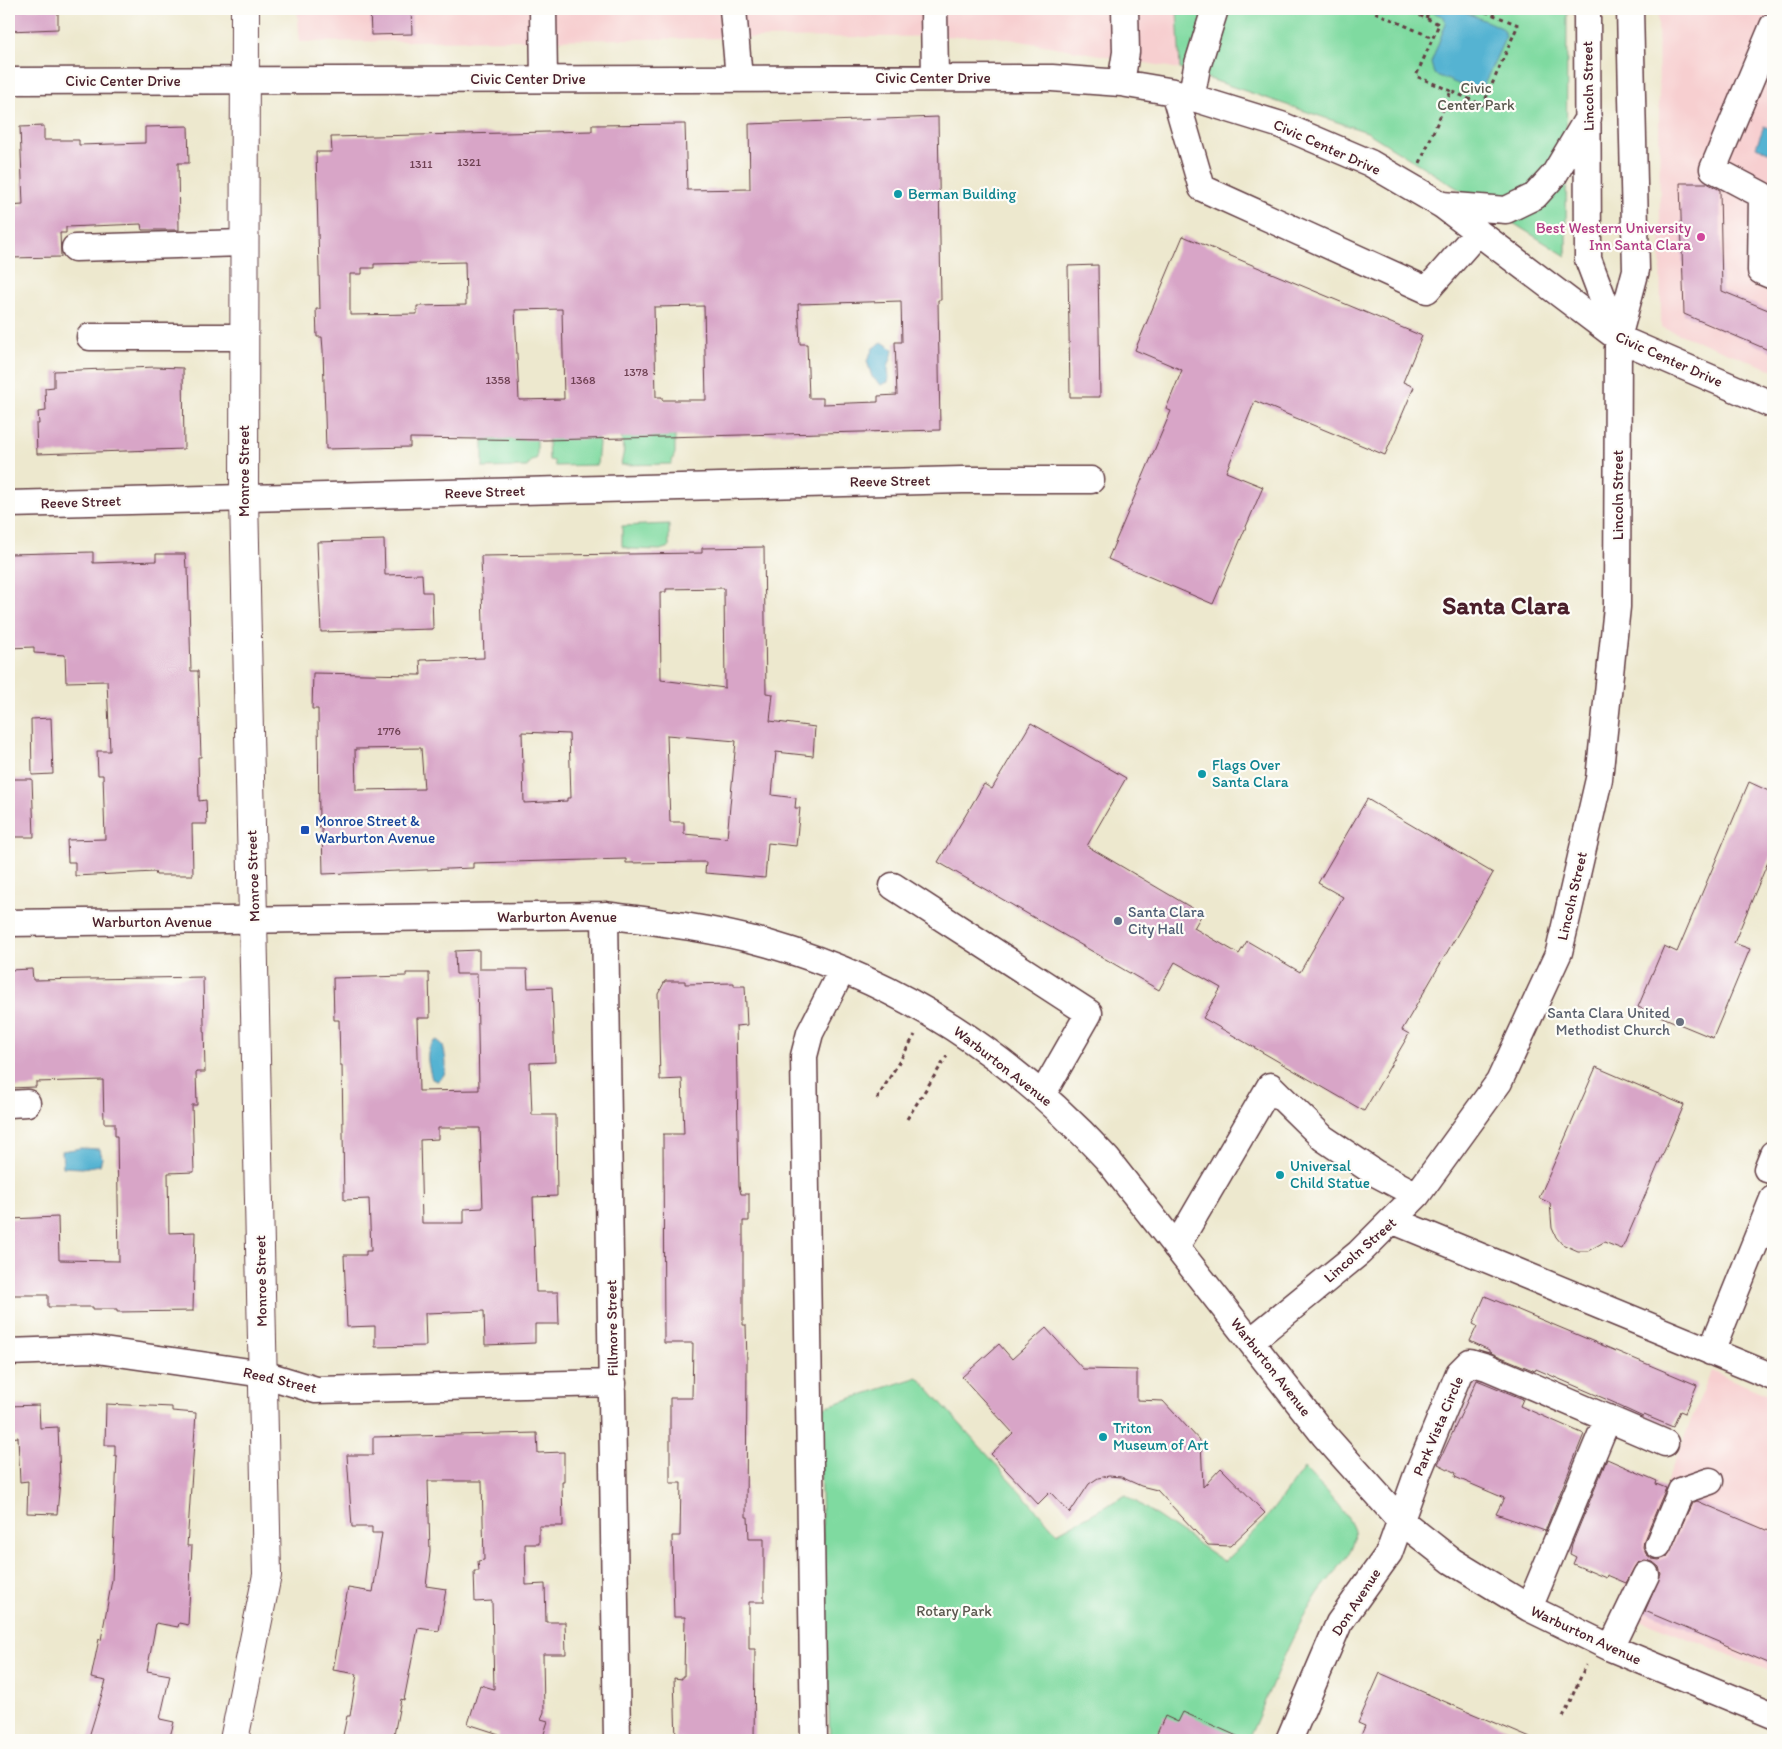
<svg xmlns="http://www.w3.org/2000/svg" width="1782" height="1749" viewBox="0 0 1782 1749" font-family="Itim,sans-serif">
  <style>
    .built { fill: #f7cfd0 }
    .green { fill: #7fdaa0; stroke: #647c66 }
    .water { fill: #54b3d2; stroke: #4f697e }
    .building { fill: #d8a5c7; fill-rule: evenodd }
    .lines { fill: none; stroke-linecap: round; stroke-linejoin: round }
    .minor-casing { stroke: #623d43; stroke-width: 29 }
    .major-casing { stroke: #623d43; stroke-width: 30 }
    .path { stroke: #623d43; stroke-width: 3; stroke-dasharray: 4 4; stroke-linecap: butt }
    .minor { stroke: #fff; stroke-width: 26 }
    .major { stroke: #fff; stroke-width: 28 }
    .culture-dot { fill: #0f9aa8; stroke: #fdfcf7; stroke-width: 2 }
    .hotel-dot { fill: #d1479c; stroke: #fdfcf7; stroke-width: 2 }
    .transit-dot { fill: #1a4fb4; stroke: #fdfcf7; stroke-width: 2 }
    .service-dot { fill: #5c6f8a; stroke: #fdfcf7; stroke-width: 2 }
    .worship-dot { fill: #6b7280; stroke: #fdfcf7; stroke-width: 2 }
    .labels { text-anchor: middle; stroke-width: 4.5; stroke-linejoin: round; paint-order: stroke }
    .number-label { font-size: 12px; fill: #6e4052 }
    .street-label { font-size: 15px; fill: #4a1f2b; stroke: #fdfcf7 }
    .park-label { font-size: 15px; fill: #5a574e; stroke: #fdfcf7 }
    .culture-label { font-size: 15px; fill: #0d838f; stroke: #fdfcf7; text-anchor: start }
    .hotel-label { font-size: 15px; fill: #b23c85; stroke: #fdfcf7; text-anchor: end }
    .transit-label { font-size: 15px; fill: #164399; stroke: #fdfcf7; text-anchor: start }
    .service-label { font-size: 15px; fill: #4e5e75; stroke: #fdfcf7; text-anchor: start }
    .worship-label { font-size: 15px; fill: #5b616d; stroke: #fdfcf7; text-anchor: end }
    .town-label { font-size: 25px; font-weight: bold; fill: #4a1f2b; stroke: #fdfcf7 }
  </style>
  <rect width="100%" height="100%" fill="#fdfcf7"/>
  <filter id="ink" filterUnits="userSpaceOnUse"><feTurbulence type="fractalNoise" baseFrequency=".02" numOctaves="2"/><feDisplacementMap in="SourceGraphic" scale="10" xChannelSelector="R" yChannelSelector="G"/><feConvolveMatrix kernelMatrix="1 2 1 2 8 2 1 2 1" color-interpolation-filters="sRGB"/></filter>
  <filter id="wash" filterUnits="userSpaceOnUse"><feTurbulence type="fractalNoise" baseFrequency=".0096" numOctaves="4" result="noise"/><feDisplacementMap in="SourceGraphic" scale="20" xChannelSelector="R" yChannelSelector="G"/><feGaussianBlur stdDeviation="1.12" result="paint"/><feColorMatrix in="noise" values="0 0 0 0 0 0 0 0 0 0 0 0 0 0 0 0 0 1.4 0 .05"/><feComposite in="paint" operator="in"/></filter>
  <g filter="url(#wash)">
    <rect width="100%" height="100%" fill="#ede8ce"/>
    <path class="built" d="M 297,9 L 1177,9 L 1180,69 L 992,36 L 300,42 Z
      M 1658,9 L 1773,9 L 1773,370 L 1661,327 Z
      M 1711,1371 L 1773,1397 L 1773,1672 L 1615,1610 Z"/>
    <path class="green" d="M 1177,9 L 1567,9 L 1566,256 L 1367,132 L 1180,69 Z
      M 675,436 L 675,453 L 671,464 L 621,465 L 624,450 L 621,437 Z
      M 597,438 L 599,443 L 597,465 L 555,466 L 554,461 L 549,460 L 548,439 Z
      M 537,439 L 537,458 L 531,461 L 527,467 L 483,468 L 483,440 Z
      M 669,524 L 669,547 L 660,550 L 630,549 L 622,546 L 622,526 Z
      M 918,1377 L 1057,1533 L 1126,1495 L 1225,1562 L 1262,1524 L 1304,1468 C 1318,1484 1348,1511 1354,1531 C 1359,1551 1327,1579 1317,1595 C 1288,1639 1270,1692 1248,1740 L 830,1740 L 818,1409 Z"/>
    <path class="water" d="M 1426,9 L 1458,9 L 1502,28 L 1506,36 L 1483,87 L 1475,91 L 1434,74 L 1431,63 L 1446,23 L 1444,17 Z
      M 1764,126 L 1773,130 L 1773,154 L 1756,147 Z
      M 882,342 L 893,349 C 893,357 888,363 888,369 C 888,375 890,376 888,382 L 881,385 L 872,377 L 867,361 L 873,348 Z
      M 437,1040 L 443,1045 C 445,1057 451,1074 437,1081 L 432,1079 C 428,1065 423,1048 437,1040 Z
      M 81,1148 L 100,1149 L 102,1158 L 100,1165 L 82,1168 L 63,1167 L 62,1151 Z"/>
    <g id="blocks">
      <path class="building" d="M 9,9 L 58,9 L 58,29 L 9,31 Z
        M 370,9 L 411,9 L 412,34 L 371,35 Z
        M 938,117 L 941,300 L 938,300 L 940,430 L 545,440 L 410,438 L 410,447 L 326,449 L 323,350 L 322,337 L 317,337 L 316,309 L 320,309 L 316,152 L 332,152 L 331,137 L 592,131 L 592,125 L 685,124 L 687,190 L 750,189 L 749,124 ZM 465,262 L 466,305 L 417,306 L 417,314 L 350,315 L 350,274 L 362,274 L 362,268 L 374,268 L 374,264 ZM 901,301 L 902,342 L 895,342 L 897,395 L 878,396 L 878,402 L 823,404 L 823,398 L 809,398 L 807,344 L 800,344 L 798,304 ZM 704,306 L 706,400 L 662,400 L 662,397 L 656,397 L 654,307 ZM 562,309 L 564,399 L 519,400 L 515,310 Z
        M 44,126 L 44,140 L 79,140 L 79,145 L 145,143 L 145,127 L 188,126 L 189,163 L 178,163 L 179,230 L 142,230 L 141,224 L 66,227 L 66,233 L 60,233 L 61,257 L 9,258 L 9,206 L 23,205 L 20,127 Z
        M 1680,183 L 1707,183 L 1720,190 L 1722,291 L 1773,312 L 1773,352 L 1684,314 Z
        M 1183,236 L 1422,336 L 1403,382 L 1414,387 L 1385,455 L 1255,401 L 1226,472 L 1263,487 L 1213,604 L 1108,559 L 1171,411 L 1166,409 L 1182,370 L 1135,350 Z
        M 1098,265 L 1100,397 L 1070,397 L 1068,266 Z
        M 155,367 L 183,368 L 184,449 L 37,454 L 36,424 L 39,424 L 38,412 L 46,411 L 45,388 L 54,387 L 54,371 Z
        M 384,540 L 385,575 L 422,574 L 423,592 L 432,592 L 433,629 L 321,632 L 317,542 Z
        M 764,547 L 766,693 L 773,694 L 770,721 L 815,727 L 813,756 L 776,752 L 772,795 L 796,798 L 795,808 L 800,808 L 796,846 L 768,843 L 765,878 L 705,873 L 706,862 L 626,863 L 626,859 L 473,863 L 473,868 L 323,874 L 322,827 L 319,827 L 318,709 L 312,709 L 313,673 L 417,675 L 421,675 L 420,660 L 484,658 L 481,556 L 702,553 L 702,548 ZM 724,588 L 725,688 L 661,680 L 660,592 L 666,592 L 666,589 ZM 522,732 L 569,734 L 571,798 L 567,798 L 567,801 L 524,803 ZM 667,735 L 736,741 L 727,838 L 684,834 L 684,822 L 670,822 ZM 421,748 L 424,789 L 356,790 L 355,749 Z
        M 93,552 L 93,563 L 156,561 L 156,554 L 185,554 L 186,568 L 188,568 L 191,671 L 198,671 L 201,757 L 198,757 L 199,801 L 206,800 L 207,824 L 192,824 L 193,875 L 156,875 L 155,872 L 75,876 L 75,862 L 68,862 L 67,840 L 105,839 L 103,775 L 98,775 L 97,751 L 110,751 L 107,681 L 66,682 L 65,655 L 34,653 L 34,647 L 9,648 L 9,554 Z
        M 51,718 L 53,774 L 32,775 L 31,719 Z
        M 1031,723 L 1126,778 L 1087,846 L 1202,914 L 1194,928 L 1239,954 L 1247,941 L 1300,972 L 1343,897 L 1318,883 L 1367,799 L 1493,873 L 1402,1030 L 1409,1034 L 1364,1111 L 1203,1018 L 1221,988 L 1175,962 L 1159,990 L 938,862 L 984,784 L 992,789 Z
        M 12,779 L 32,779 L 34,837 L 9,837 L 9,797 L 12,797 Z
        M 1749,782 L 1773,793 L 1773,850 L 1734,943 L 1750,949 L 1713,1038 L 1638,1007 L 1664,946 L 1677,952 Z
        M 479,950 L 479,969 L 527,969 L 528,988 L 552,987 L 555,1062 L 530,1063 L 532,1115 L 556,1115 L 557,1196 L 533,1197 L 534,1233 L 536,1292 L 558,1292 L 559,1324 L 535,1324 L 535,1343 L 485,1345 L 484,1311 L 425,1313 L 426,1346 L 375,1347 L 375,1326 L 347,1327 L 344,1255 L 366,1255 L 366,1251 L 371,1251 L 369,1199 L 344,1200 L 342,1065 L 340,1065 L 339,1020 L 334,1020 L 333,978 L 406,976 L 406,973 L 429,973 L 430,1018 L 417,1018 L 419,1091 L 479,1090 L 477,974 L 456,974 L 455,951 ZM 438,1128 L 480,1128 L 483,1208 L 464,1209 L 464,1223 L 422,1223 L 420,1140 L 438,1139 Z
        M 32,969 L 33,980 L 203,977 L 205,1072 L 196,1072 L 197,1105 L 192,1105 L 194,1172 L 168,1173 L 169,1233 L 195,1232 L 193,1311 L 117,1312 L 117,1309 L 93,1309 L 93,1307 L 48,1307 L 48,1295 L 10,1295 L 9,1219 L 58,1217 L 59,1260 L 119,1261 L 117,1136 L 115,1136 L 115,1123 L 104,1123 L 103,1080 L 36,1082 L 36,1087 L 9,1088 L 9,970 Z
        M 665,981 L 685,981 L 685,984 L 734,983 L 734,986 L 745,986 L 747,1025 L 736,1026 L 739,1186 L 741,1194 L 749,1194 L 749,1221 L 743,1221 L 743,1325 L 746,1325 L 747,1362 L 746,1517 L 748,1517 L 749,1539 L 764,1539 L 764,1602 L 749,1602 L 749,1649 L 755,1649 L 754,1740 L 676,1740 L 674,1678 L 682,1679 L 682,1676 L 684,1676 L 685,1617 L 674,1617 L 672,1536 L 680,1536 L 681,1483 L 670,1483 L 670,1398 L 692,1398 L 693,1343 L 664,1343 L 663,1134 L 684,1134 L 682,1079 L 660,1080 L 658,994 Z
        M 1596,1067 L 1684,1105 L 1622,1249 L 1604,1242 L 1588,1251 L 1578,1251 L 1562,1244 L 1556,1237 L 1552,1228 L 1550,1203 L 1539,1198 Z
        M 1485,1296 L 1697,1385 L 1685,1413 L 1680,1411 L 1673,1427 L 1644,1415 L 1643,1417 L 1617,1405 L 1617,1404 L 1536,1369 L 1535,1371 L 1489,1352 L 1489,1350 L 1470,1341 L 1477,1326 L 1473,1324 Z
        M 1046,1328 L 1083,1369 L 1137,1370 L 1137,1400 L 1163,1401 L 1201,1442 L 1203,1487 L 1221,1468 L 1265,1513 L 1230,1546 L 1208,1545 L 1157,1490 L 1141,1486 L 1121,1477 L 1109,1476 L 1098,1478 L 1089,1484 L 1070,1513 L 1050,1492 L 1038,1504 L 991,1454 L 1013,1433 L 962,1377 L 999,1344 L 1012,1359 Z
        M 1477,1380 L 1523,1399 L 1520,1406 L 1584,1434 L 1545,1531 L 1496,1514 L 1504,1498 L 1455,1477 L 1456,1473 L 1438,1464 Z
        M 106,1404 L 172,1407 L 172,1411 L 196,1413 L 187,1546 L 192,1546 L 188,1625 L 179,1623 L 178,1627 L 156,1623 L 147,1671 L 170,1675 L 160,1719 L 174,1722 L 169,1740 L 88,1740 L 106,1681 L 91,1678 L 99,1639 L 101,1640 L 112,1580 L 117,1456 L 115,1456 L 115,1445 L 105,1445 Z
        M 39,1405 L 40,1428 L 58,1427 L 60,1480 L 57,1514 L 27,1513 L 28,1481 L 20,1482 L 18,1437 L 9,1438 L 9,1406 Z
        M 537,1433 L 538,1453 L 564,1452 L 564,1482 L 562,1482 L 563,1526 L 539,1526 L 539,1544 L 525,1544 L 526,1585 L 545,1584 L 546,1622 L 565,1622 L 566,1654 L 543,1654 L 544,1712 L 541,1719 L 548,1721 L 542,1740 L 497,1740 L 499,1734 L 468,1724 L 480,1685 L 494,1689 L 492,1601 L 475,1602 L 474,1571 L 479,1571 L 478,1561 L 484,1560 L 482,1481 L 428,1481 L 430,1552 L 426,1586 L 446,1589 L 439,1631 L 418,1628 L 404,1700 L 401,1699 L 393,1740 L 342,1740 L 347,1716 L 350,1716 L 357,1674 L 333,1670 L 348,1588 L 373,1592 L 382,1533 L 372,1533 L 372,1527 L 352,1527 L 347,1455 L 373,1455 L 373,1437 Z
        M 1607,1459 L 1657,1481 L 1656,1484 L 1666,1488 L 1644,1540 L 1643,1547 L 1646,1554 L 1652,1559 L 1659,1560 L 1667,1557 L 1692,1503 L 1697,1501 L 1773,1533 L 1773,1665 L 1645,1611 L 1661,1574 L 1659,1567 L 1653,1562 L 1645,1560 L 1637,1563 L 1626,1583 L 1607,1575 L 1606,1578 L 1573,1564 L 1576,1557 L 1570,1554 L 1572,1544 Z
        M 1380,1673 L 1464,1710 L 1535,1740 L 1359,1740 L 1365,1726 L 1358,1723 Z
        M 1183,1712 L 1246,1740 L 1154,1740 L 1165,1716 L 1178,1722 Z"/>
    </g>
  </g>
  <g filter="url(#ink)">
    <use href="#blocks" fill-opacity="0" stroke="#623d43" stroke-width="1"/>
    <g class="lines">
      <g class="minor-casing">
        <path id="minor" d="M 543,9 L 544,79
          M 733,9 L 739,79
          M 934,9 L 935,78
          M 1587,9 L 1588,259 L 1618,338
          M 1773,26 L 1713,169 L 1762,195 L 1761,271 L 1773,276
          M 9,81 L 1052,78 L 1121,83 L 1174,92 L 1281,125 L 1370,163 L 1442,205 L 1618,338 L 1773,405
          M 1121,83 L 1126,52 L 1125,9
          M 1174,92 L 1202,188 L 1427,290 L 1478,232
          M 1191,99 L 1197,67 L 1215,9
          M 1442,205 L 1506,210 L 1535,196 L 1554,175 L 1588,118
          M 75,248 L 244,243
          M 90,337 L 244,337
          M 9,504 L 962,480 L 1091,480
          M 893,886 L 1089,1013 L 1042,1095
          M 605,915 L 617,1740
          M 9,923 L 605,915 C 660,922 716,929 769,944 C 904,983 1013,1057 1107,1159 L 1324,1435 L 1400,1520 L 1452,1561 L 1529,1608 L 1611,1648 L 1773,1715
          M 9,1104 L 27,1103
          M 1773,1154 L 1767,1169 L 1773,1171
          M 1394,1221 L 1773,1377
          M 1176,1247 L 1270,1086 L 1323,1138 L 1375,1173 L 1417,1195
          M 1251,1341 L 1359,1253 L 1417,1195 L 1499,1082 L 1559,952 L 1599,779 L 1617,607 L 1618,338 L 1636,270 L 1630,9
          M 9,1352 L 90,1349 L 263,1374 L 316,1390 L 613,1383
          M 1711,1352 L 1773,1199
          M 1658,1545 L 1681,1491 L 1710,1481
          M 1529,1608 L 1608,1418
          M 1611,1648 L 1646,1575
          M 814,1740 L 804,1056 L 810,1033 L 842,970
          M 1289,1740 L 1339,1623 L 1389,1553 L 1417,1475 L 1459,1373 L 1470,1362 L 1487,1367 L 1665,1443"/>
      </g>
      <g class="major-casing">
        <path id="major" d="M 234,1740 L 267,1575 L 244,497 L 245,9"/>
      </g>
      <path class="path" d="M 1368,9 L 1433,38
        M 1405,9 L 1439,24 L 1416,76 L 1451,91
        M 1426,18 L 1430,9
        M 1420,163 L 1451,91 L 1483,105 L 1518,25 L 1479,9
        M 877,1099 L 915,1035
        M 907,1119 L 947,1056
        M 1563,1717 L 1586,1665"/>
      <use href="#minor" class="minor"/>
      <use href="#major" class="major"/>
    </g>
  </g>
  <g class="culture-dot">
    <circle cx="898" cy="194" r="5"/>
    <circle cx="1202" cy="774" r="5"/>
    <circle cx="1280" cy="1175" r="5"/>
    <circle cx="1103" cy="1437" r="5"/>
  </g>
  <circle class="hotel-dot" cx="1701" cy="237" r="5"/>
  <rect class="transit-dot" x="300" y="825" width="10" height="10" rx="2.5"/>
  <circle class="service-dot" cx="1118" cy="921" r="5"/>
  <circle class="worship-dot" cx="1680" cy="1022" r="5"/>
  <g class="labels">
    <g class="number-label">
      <text x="469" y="166">1321</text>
      <text x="421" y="168">1311</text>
      <text x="636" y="376">1378</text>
      <text x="498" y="384">1358</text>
      <text x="583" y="384">1368</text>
      <text x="389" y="735">1776</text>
    </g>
    <g class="street-label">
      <text x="933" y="83">Civic Center Drive</text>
      <text x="528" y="84">Civic Center Drive</text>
      <text x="123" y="86">Civic Center Drive</text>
      <text transform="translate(1588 86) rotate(-91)" y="5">Lincoln Street</text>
      <text transform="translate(1327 147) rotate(24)" y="5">Civic Center Drive</text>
      <text transform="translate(1669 359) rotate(24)" y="5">Civic Center Drive</text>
      <text transform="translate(244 471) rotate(-90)" y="5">Monroe Street</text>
      <text transform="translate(890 481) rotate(-1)" y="5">Reeve Street</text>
      <text transform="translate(485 492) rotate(-2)" y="5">Reeve Street</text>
      <text transform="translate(1618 495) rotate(-90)" y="5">Lincoln Street</text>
      <text transform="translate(81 502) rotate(-2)" y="5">Reeve Street</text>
      <text transform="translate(253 876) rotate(-92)" y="5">Monroe Street</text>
      <text transform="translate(1572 896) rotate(-77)" y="5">Lincoln Street</text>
      <text x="557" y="922">Warburton Avenue</text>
      <text x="152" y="927">Warburton Avenue</text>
      <text transform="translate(1003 1066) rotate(38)" y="5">Warburton Avenue</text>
      <text transform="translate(1360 1250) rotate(-41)" y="5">Lincoln Street</text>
      <text transform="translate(261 1281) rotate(-91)" y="5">Monroe Street</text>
      <text transform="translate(612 1328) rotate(-91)" y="5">Fillmore Street</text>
      <text transform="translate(1271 1367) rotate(52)" y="5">Warburton Avenue</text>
      <text transform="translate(280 1380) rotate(13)" y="5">Reed Street</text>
      <text transform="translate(1438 1426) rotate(-67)" y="5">Park Vista Circle</text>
      <text transform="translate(1356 1602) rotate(-57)" y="5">Don Avenue</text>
      <text transform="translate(1586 1635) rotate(25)" y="5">Warburton Avenue</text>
    </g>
    <g class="park-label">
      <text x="1476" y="93">Civic<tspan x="1476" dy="17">Center Park</tspan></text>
      <text x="954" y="1616">Rotary Park</text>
    </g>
    <g class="culture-label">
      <text x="908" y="199">Berman Building</text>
      <text x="1212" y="770">Flags Over<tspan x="1212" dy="17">Santa Clara</tspan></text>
      <text x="1290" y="1171">Universal<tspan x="1290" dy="17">Child Statue</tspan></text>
      <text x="1113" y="1433">Triton<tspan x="1113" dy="17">Museum of Art</tspan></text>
    </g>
    <g class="hotel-label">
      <text x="1691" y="233">Best Western University<tspan x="1691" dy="17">Inn Santa Clara</tspan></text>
    </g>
    <g class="transit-label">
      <text x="315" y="826">Monroe Street &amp;<tspan x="315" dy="17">Warburton Avenue</tspan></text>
    </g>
    <g class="service-label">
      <text x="1128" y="917">Santa Clara<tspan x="1128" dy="17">City Hall</tspan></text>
    </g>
    <g class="worship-label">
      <text x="1670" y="1018">Santa Clara United<tspan x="1670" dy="17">Methodist Church</tspan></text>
    </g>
    <g class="town-label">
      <text x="1506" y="614">Santa Clara</text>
    </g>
  </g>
  <rect width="1782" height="1749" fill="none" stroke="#fdfcf7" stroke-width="30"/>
</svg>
